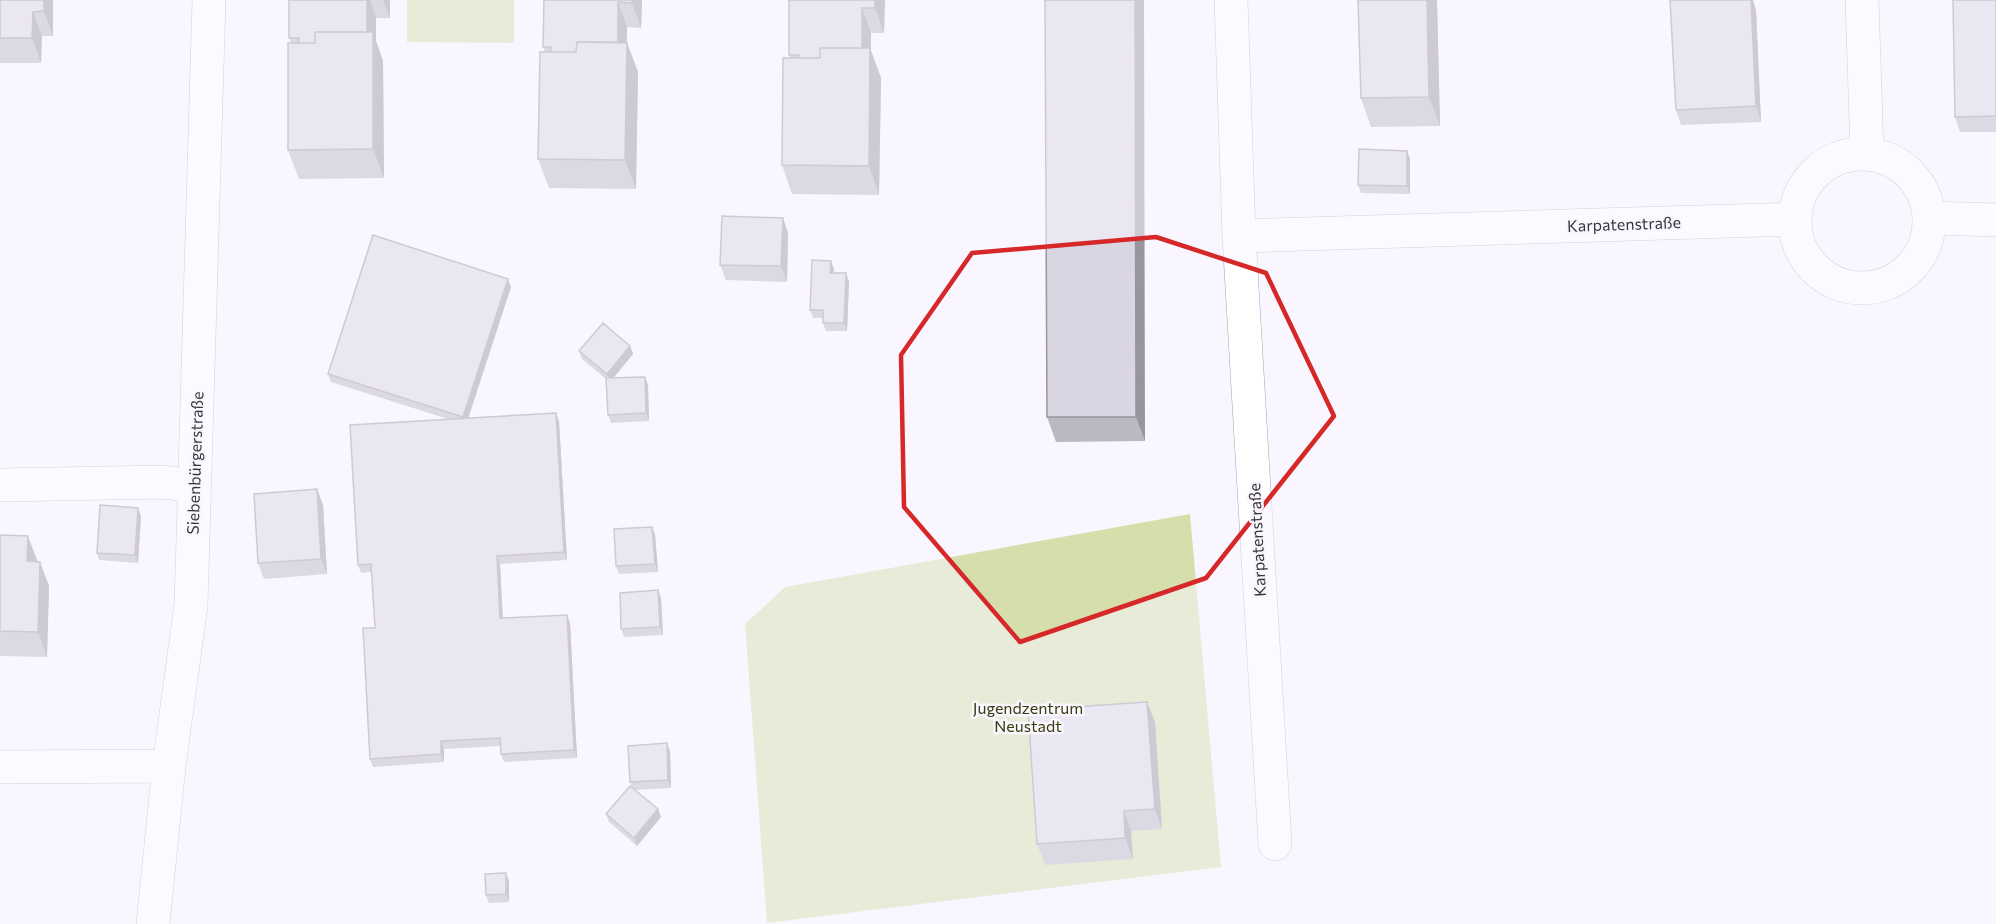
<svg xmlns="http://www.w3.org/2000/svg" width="1996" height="924" viewBox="0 0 1996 924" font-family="Commissioner,sans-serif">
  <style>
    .green { fill: #d6deac }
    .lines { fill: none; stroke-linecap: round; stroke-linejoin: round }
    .minor-casing { stroke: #a8a3b0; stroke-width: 34 }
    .minor { stroke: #fff; stroke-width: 33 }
    .wall { fill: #bbb7c3 }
    .shaded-wall { fill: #99959f }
    .building { fill: #dad5e3; stroke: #99959f; stroke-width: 1.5 }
    .marked { fill: none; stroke: #d62828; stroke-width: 4.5; stroke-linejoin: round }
    .labels { text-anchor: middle; stroke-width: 5; stroke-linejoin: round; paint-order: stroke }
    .street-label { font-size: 16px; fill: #38363b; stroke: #faf6ff }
    .park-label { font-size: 16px; fill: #373c0c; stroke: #faf6ff }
  </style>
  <rect width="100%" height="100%" fill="#faf6ff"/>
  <path class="green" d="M 407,0 L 514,0 L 514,43 L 407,42 Z
    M 1190,514 L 1221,867 L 767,923 L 745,624 L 785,587 Z"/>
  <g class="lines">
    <g class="minor-casing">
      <path id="minor" d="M 1231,0 L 1239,236 L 1275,844
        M 1862,0 L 1867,153
        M1795 221a67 67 0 1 1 134 0a67 67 0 1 1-134 0Z
        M 1930,218 L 1996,220
        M 1239,236 L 1793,219
        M 0,485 L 163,482 L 194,486
        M 0,767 L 169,766
        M 153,924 L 169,766 L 191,605 L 209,0"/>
    </g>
    <use href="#minor" class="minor"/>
  </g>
  <path class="wall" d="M 0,0 L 53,0 L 53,36 L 42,36 L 41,63 L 0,63 Z
    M 289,0 L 390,0 L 390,18 L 376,18 L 376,41 L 383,61 L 384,178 L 299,179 L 288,150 L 291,43 L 289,38 Z
    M 544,0 L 642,0 L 641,28 L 627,27 L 627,43 L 638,72 L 636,189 L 549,188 L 538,159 L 545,52 L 543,47 Z
    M 789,0 L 885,0 L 884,33 L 871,33 L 871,51 L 881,78 L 879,195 L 792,194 L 782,165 L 790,58 L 789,55 Z
    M 1045,0 L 1145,441 L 1056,442 L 1047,417 Z
    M 1437,0 L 1440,126 L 1371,127 L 1361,98 Z
    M 1996,0 L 1996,132 L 1960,132 L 1955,117 Z
    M 1756,10 L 1761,122 L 1681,125 L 1676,110 Z
    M 1407,151 L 1410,159 L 1410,194 L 1361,193 L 1358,185 Z
    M 783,218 L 788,233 L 787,282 L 726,280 L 720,265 Z
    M 834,269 L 834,273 L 849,281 L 847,331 L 826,331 L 823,323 L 823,318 L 813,318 L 810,310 Z
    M 511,287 L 468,418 L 556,413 L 559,421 L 567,560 L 500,564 L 503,618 L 570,623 L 577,758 L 504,762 L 501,754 L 501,746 L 444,749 L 444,762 L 373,767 L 370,759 L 375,628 L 372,572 L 361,573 L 358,565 L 448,419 L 331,382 L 328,374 Z
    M 630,346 L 633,354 L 613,378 L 645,377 L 648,385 L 649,421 L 611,423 L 608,415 L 606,379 L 582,359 L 579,351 Z
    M 317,489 L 323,505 L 327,574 L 264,579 L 258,563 Z
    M 141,516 L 138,563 L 99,560 L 97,553 Z
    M 652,527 L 655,535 L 658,572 L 619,574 L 616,566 Z
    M 0,535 L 37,560 L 49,586 L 47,657 L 0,656 Z
    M 658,590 L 661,598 L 663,635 L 624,637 L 621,629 Z
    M 1147,702 L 1155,722 L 1162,829 L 1131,831 L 1133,859 L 1045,865 L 1037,844 Z
    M 670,751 L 671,788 L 634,790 L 658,809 L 661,817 L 637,846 L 609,822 L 606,814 L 632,788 L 630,782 Z
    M 506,873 L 509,881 L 509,902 L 489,903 L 486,895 Z"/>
  <path class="shaded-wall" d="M 44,0 L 53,0 L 53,36 L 44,11 Z
    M 367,0 L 370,0 L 376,18 L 376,41 L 383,61 L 384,178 L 373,149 L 367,37 Z
    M 383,0 L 390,0 L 390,18 Z
    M 632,0 L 642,0 L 641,28 L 632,3 Z
    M 875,0 L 885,0 L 884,33 L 875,8 Z
    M 1135,0 L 1144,0 L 1145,441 L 1136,417 Z
    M 1427,0 L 1437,0 L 1440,126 L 1429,97 Z
    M 1751,0 L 1753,0 L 1756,10 L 1761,122 L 1756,106 Z
    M 618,2 L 627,27 L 627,43 L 638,72 L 636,189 L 625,160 L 618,47 Z
    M 862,8 L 871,33 L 871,51 L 881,78 L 879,195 L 869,166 L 862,53 Z
    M 33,12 L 42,36 L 41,63 L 32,38 Z
    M 1407,151 L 1410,159 L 1410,194 L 1407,186 Z
    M 783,218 L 788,233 L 787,282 L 781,266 Z
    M 831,261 L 834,269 L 833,281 L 830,273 Z
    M 846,273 L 849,281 L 847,331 L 844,323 Z
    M 508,279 L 511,287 L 466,425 L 463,417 Z
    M 630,346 L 633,354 L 610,382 L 607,374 Z
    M 645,377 L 648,385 L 649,421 L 646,413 Z
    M 556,413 L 559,421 L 567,560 L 564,552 Z
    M 317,489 L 323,505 L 327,574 L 321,559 Z
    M 138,508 L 141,516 L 138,563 L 135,555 Z
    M 652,527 L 655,535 L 658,572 L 655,564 Z
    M 28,536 L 37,560 L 36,586 L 27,561 Z
    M 497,556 L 500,564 L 503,626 L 500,618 Z
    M 40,562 L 49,586 L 47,657 L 38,632 Z
    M 658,590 L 661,598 L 663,635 L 660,627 Z
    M 567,615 L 570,623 L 577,758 L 574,750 Z
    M 1147,702 L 1155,722 L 1162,829 L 1155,809 Z
    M 441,741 L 444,749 L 444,762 L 441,754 Z
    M 667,743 L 670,751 L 671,788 L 668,780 Z
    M 658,809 L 661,817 L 637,846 L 634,838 Z
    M 1124,811 L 1131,831 L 1133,859 L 1125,838 Z
    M 506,873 L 509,881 L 509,902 L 506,894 Z"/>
  <path class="building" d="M 0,0 L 44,0 L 44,11 L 33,12 L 32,38 L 0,38 Z
    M 289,0 L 367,0 L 367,32 L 315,32 L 315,43 L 299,43 L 299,38 L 289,38 Z
    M 544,0 L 632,0 L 632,3 L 618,2 L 618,42 L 577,42 L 576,52 L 551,52 L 551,47 L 543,47 Z
    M 789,0 L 875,0 L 875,8 L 862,8 L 862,48 L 820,48 L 820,58 L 799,58 L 799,55 L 789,55 Z
    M 1045,0 L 1135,0 L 1136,417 L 1047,417 Z
    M 1358,0 L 1427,0 L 1429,97 L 1361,98 Z
    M 1670,0 L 1751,0 L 1756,106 L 1676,110 Z
    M 1953,0 L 1996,0 L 1996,116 L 1955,117 Z
    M 315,32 L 373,32 L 373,149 L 288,150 L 288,43 L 315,43 Z
    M 577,42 L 627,43 L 625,160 L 538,159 L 540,52 L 576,52 Z
    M 820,48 L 870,48 L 869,166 L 782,165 L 783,58 L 820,58 Z
    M 1359,149 L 1407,151 L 1407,186 L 1358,185 Z
    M 722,216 L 783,218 L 781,266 L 720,265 Z
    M 373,235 L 508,279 L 463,417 L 328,374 Z
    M 812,260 L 831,261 L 830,273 L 846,273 L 844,323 L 823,323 L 823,310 L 810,310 Z
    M 603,323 L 630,346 L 607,374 L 579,351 Z
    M 645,377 L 646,413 L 608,415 L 606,378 Z
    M 556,413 L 564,552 L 497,556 L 500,618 L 567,615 L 574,750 L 501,754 L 500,738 L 441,741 L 441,754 L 370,759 L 363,628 L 375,628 L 371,564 L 358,565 L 350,425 Z
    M 317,489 L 321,559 L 258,563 L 254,494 Z
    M 100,505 L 138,508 L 135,555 L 97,553 Z
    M 652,527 L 655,564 L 616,566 L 614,529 Z
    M 0,535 L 28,536 L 27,561 L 40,562 L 38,632 L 0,631 Z
    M 658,590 L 660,627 L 621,629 L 620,593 Z
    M 1147,702 L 1155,809 L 1124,811 L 1125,838 L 1037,844 L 1028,710 Z
    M 667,743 L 668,780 L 630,782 L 628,746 Z
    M 630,786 L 658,809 L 634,838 L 606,814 Z
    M 506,873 L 506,894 L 486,895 L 485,874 Z"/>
  <path d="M0 0H1996V924H0ZM 1156,237 L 1266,273 L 1334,416 L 1206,578 L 1020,642 L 904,507 L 901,355 L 972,253 Z" fill="#faf6ff" fill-opacity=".55" fill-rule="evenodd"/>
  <path class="marked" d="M 1156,237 L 1266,273 L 1334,416 L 1206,578 L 1020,642 L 904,507 L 901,355 L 972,253 Z"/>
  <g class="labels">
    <g class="street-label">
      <text transform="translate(1624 224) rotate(-2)" y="6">Karpatenstraße</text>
      <text transform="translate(195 463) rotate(-88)" y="6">Siebenbürgerstraße</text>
      <text transform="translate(1257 540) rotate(-93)" y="6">Karpatenstraße</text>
    </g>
    <g class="park-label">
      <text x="1028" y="714">Jugendzentrum<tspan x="1028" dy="18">Neustadt</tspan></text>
    </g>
  </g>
</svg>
